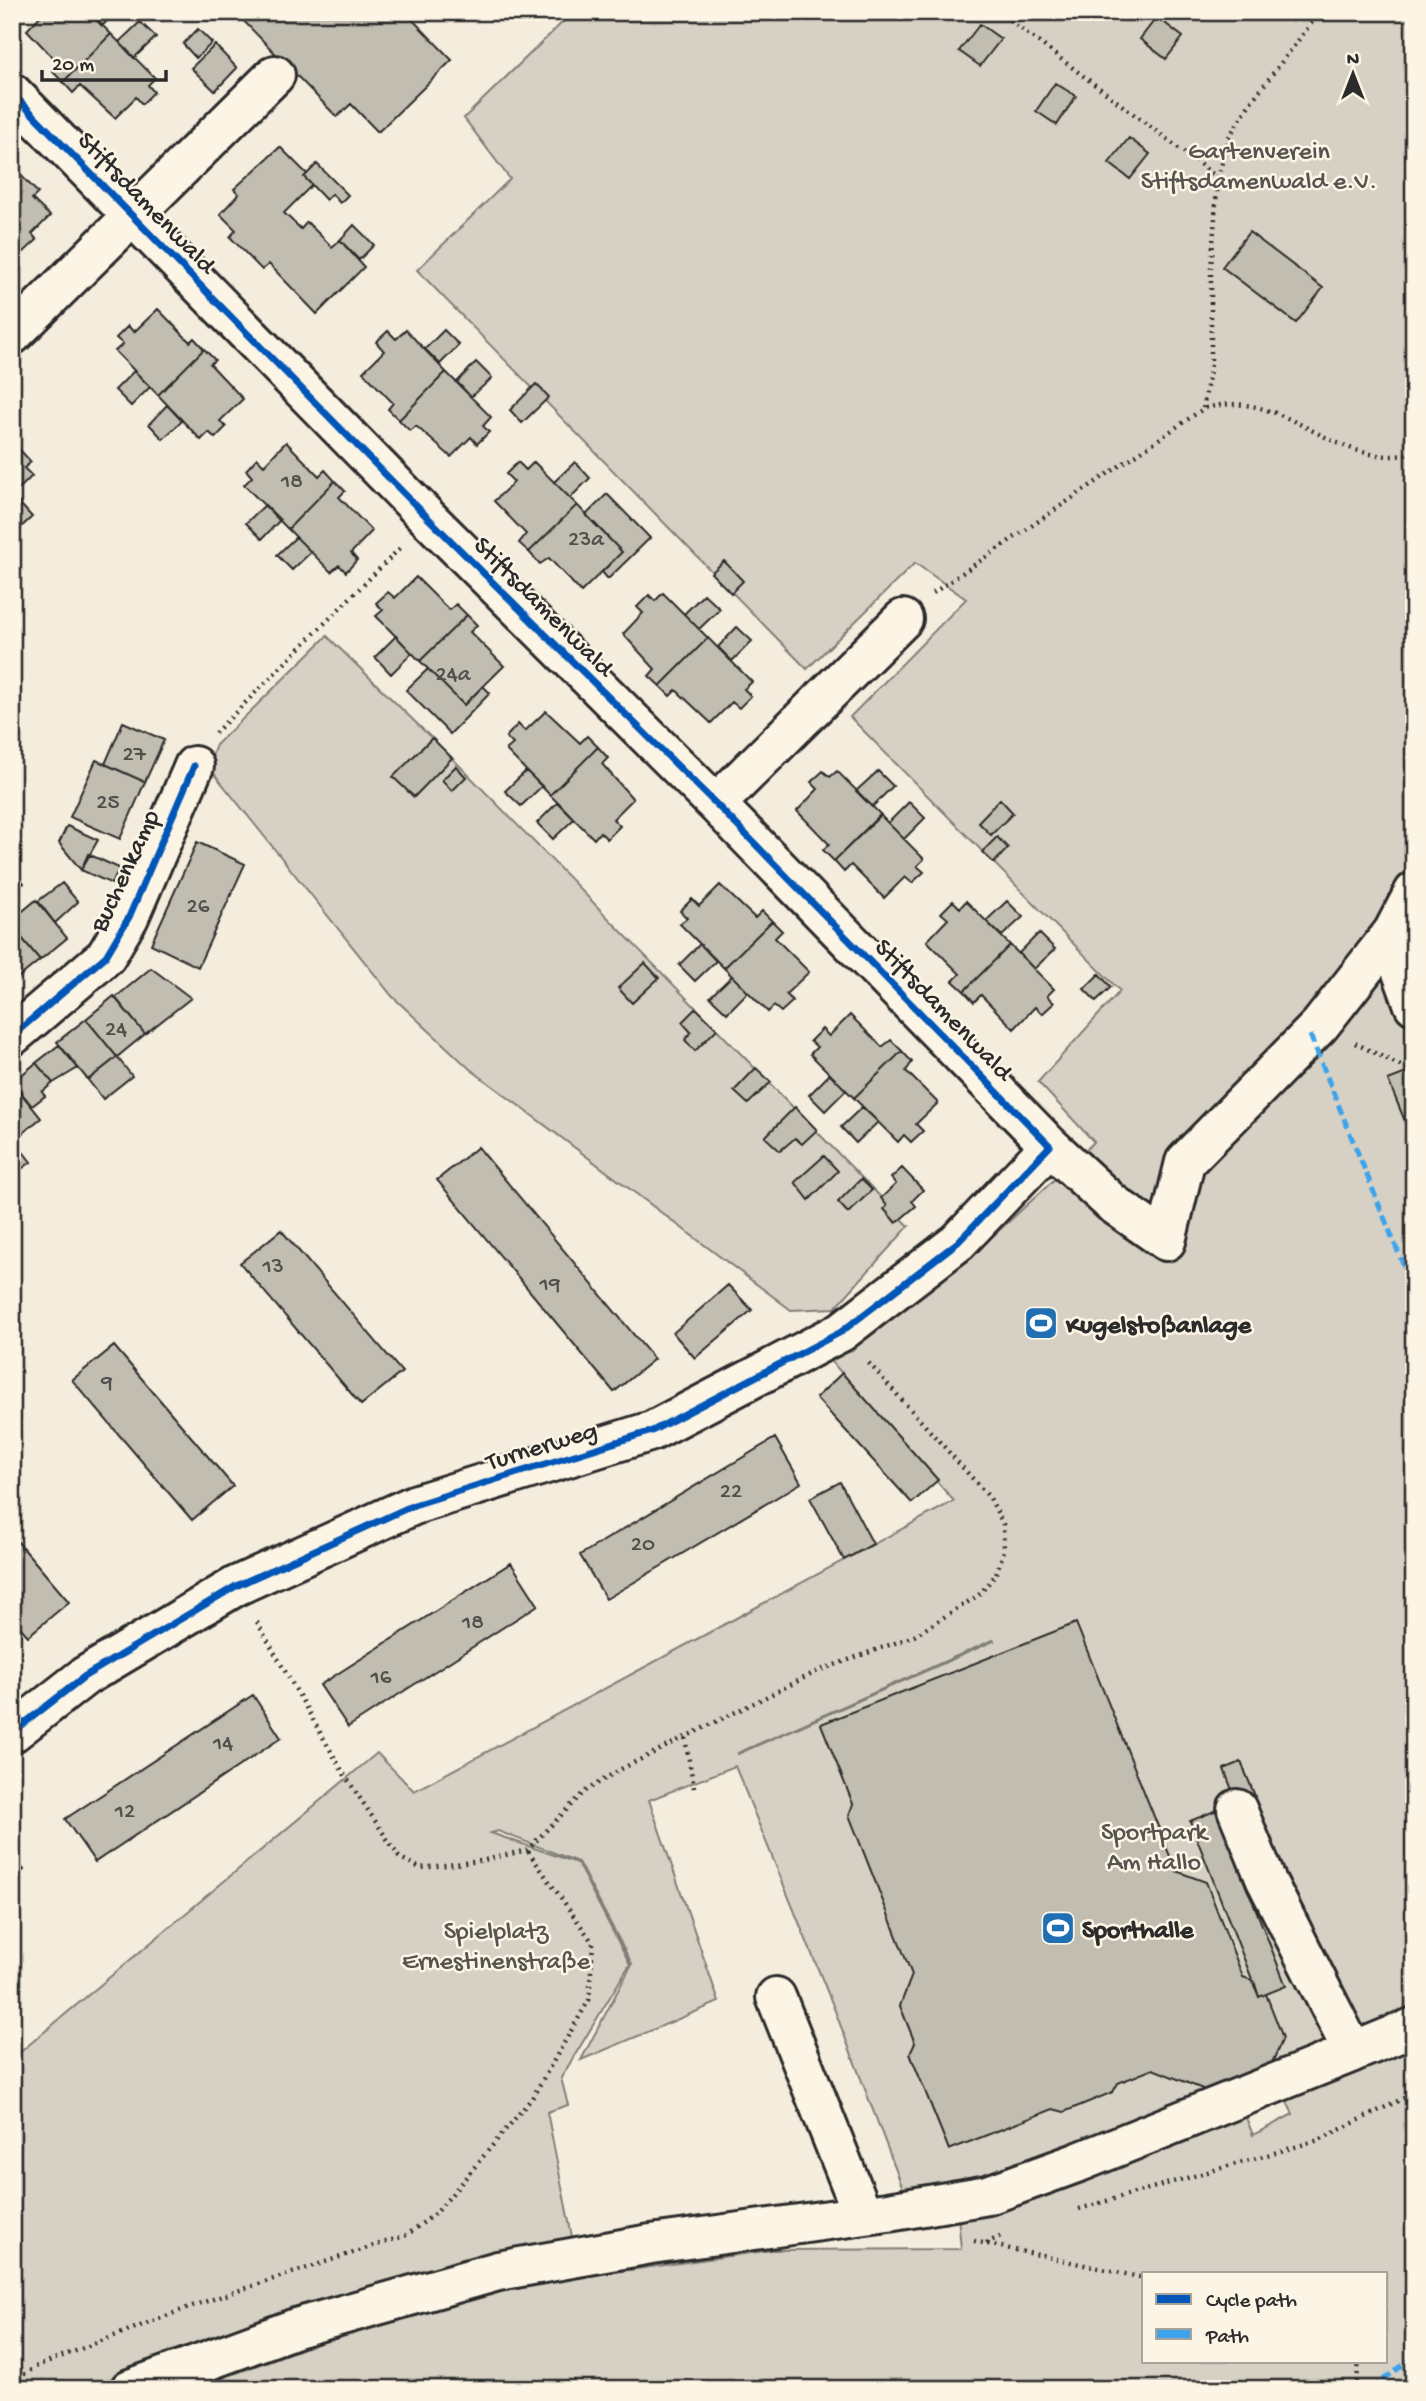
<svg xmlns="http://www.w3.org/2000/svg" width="1426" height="2401" viewBox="0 0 1426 2401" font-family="'Gochi Hand',sans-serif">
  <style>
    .green { fill: #d6d1c4; stroke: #807e78; stroke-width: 2; fill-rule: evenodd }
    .building { fill: #c2bdb1; stroke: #2b2b2b; stroke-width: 2 }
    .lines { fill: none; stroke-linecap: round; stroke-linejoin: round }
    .minor-casing { stroke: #2b2b2b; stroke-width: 44 }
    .path { stroke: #2b2b2b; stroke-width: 4.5; stroke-dasharray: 2 5; stroke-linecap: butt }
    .minor { stroke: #fcf5e5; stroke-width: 38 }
    .quiet { stroke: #3ea3eb; stroke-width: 5; stroke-dasharray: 10 5; stroke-linecap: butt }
    .cycleway-casing { stroke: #fcf5e5; stroke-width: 11 }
    .cycleway { stroke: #0057b8; stroke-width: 7 }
    .labels { text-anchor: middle; stroke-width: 5; stroke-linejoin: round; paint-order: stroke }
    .number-label { font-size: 23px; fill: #51504c }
    .park-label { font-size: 26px; fill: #565451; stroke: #fcf5e5 }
    .street-label { font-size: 26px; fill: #2b2b2b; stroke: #fcf5e5 }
    .poi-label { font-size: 26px; font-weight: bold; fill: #2b2b2b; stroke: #fcf5e5; text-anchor: start }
  </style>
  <rect width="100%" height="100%" fill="#f4edde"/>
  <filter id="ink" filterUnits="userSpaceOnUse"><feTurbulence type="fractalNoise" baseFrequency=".0143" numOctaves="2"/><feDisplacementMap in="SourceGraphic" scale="14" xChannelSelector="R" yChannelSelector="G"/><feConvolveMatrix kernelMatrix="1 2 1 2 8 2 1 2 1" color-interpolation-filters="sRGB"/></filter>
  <g filter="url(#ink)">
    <path class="green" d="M 573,12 L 1414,12 L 1414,2013 L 960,2191 L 907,2199 L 832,2003 L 735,1766 L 649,1800 L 719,2002 L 581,2060 L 632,1964 L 578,1862 L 498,1831 L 491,1833 L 577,1863 L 630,1964 L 561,2078 L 568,2105 L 547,2112 L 573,2242 L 290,2318 L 81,2389 L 12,2389 L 12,2059 L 377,1753 L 414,1791 L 954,1501 L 831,1361 C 928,1299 1011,1221 1094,1142 L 1038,1082 L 1120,991 L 850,717 L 966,599 L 915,563 L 807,669 L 417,270 L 510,179 L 464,118 ZM 993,1640 L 994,1641 L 738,1754 L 738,1753 Z
      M 327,636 L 452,758 L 909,1226 L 835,1308 L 791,1310 L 470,1069 L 392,996 L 208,766 L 216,745 Z
      M 1414,2042 L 1414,2389 L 194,2389 L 356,2328 L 494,2289 L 772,2250 L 961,2249 L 958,2216 L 996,2213 L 1245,2115 L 1253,2135 L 1293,2114 L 1283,2094 ZM 1144,2273 L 1386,2273 L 1386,2361 L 1144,2361 Z"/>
    <path class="building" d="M 44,12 L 89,12 L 111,34 L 63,82 L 52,71 L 59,64 L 27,30 Z
      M 89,12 L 116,12 L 102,26 Z
      M 156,12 L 171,12 L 164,20 Z
      M 235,12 L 405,12 L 452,60 L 378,132 L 351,104 L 337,117 Z
      M 1157,17 L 1183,37 L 1166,59 L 1140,39 Z
      M 140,22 L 156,37 L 134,58 L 119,42 Z
      M 980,24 L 1001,39 L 980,66 L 959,51 Z
      M 198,29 L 212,43 L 196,58 L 183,44 Z
      M 111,34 L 155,78 L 148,85 L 154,92 L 142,104 L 136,97 L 115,118 L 80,86 L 73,93 L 63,82 Z
      M 215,45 L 237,68 L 215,91 L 191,68 Z
      M 1055,83 L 1076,96 L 1057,125 L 1036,111 Z
      M 1129,138 L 1150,154 L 1130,179 L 1109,163 Z
      M 280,147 L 307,174 L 304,177 L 312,185 L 284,213 L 301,229 L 307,222 L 332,247 L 340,240 L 364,267 L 317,314 L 269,264 L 262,270 L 230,237 L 236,230 L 220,214 L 239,194 L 234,189 Z
      M 317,164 L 348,195 L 340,203 L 332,194 L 326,200 L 304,177 Z
      M 12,166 L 38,193 L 32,199 L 50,216 L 32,234 L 37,240 L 12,263 Z
      M 354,225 L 374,245 L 359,260 L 340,240 Z
      M 1249,232 L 1323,288 L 1296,323 L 1222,267 Z
      M 158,309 L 190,342 L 194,338 L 204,349 L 158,395 L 115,351 L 123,344 L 116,338 L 128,326 L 134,332 Z
      M 406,330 L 446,372 L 399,420 L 388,409 L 393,403 L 363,372 L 384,351 L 376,342 L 388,331 L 396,339 Z
      M 444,330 L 459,345 L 440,364 L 425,349 Z
      M 204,349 L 215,360 L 210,364 L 243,399 L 220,421 L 226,427 L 215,438 L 209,432 L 201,440 L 158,395 Z
      M 476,362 L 492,378 L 471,397 L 457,382 Z
      M 134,371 L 150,387 L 131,406 L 115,390 Z
      M 446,372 L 491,417 L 483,426 L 489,432 L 477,444 L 471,437 L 451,457 L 416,426 L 410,431 L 399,420 Z
      M 536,384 L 549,397 L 522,423 L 510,410 Z
      M 167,405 L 182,421 L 163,439 L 149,424 Z
      M 286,442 L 319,476 L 325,470 L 335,481 L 288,529 L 244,485 L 252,477 L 246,470 L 257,458 L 264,465 Z
      M 20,450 L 31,462 L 24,468 L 32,476 L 12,496 L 12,456 Z
      M 518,462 L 526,470 L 534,462 L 577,505 L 529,552 L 519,543 L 526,534 L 494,501 L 514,482 L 506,474 Z
      M 575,462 L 590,478 L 570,498 L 554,482 Z
      M 335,481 L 345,491 L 339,497 L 372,531 L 351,553 L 357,560 L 346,572 L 339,565 L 331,572 L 288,529 Z
      M 607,494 L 650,538 L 608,579 L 602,572 L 622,552 L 586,515 Z
      M 13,496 L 32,517 L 17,531 L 12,526 Z
      M 265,505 L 280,520 L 262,539 L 246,523 Z
      M 577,505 L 622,552 L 581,592 L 549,558 L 540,564 L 529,552 Z
      M 296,537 L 311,552 L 292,570 L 277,555 Z
      M 724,561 L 743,581 L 731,593 L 711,573 Z
      M 416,577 L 449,610 L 456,604 L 467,615 L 420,661 L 376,616 L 383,610 L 376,603 L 388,592 L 395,598 Z
      M 663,593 L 708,638 L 660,686 L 649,676 L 655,669 L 623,634 L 643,613 L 637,607 L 649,595 L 655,601 Z
      M 704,594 L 720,609 L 699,629 L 684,614 Z
      M 467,615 L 477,625 L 470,632 L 504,666 L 464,705 L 420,661 Z
      M 737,627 L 752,641 L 732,661 L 718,647 Z
      M 396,636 L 412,653 L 391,674 L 375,657 Z
      M 708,638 L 752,682 L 744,689 L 751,696 L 739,708 L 732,702 L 711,723 L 676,690 L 670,696 L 660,686 Z
      M 428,669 L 464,705 L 483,686 L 490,693 L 450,734 L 406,690 Z
      M 546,711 L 580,743 L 587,736 L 598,747 L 550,795 L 506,750 L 513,744 L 506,737 L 518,724 L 525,731 Z
      M 123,722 L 164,740 L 145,782 L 105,764 Z
      M 432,738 L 452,758 L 414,797 L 393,777 Z
      M 598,747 L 608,758 L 602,764 L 633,799 L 613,819 L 620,826 L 607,839 L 600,832 L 594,839 L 550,795 Z
      M 96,760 L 145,782 L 120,839 L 70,817 Z
      M 456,766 L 466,777 L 452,791 L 442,780 Z
      M 526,771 L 542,786 L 521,806 L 505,791 Z
      M 823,771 L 830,777 L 837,771 L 881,815 L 834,861 L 823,850 L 829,844 L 797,811 L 818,789 L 811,782 Z
      M 878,771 L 893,786 L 872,807 L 856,791 Z
      M 1000,799 L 1013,813 L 991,835 L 978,822 Z
      M 558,802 L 574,819 L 553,839 L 537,823 Z
      M 909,802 L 925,818 L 904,839 L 888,823 Z
      M 880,815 L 924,859 L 917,866 L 924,872 L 912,883 L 905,877 L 884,898 L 851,865 L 844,872 L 834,861 Z
      M 67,826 L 98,840 L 81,870 L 59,843 Z
      M 997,837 L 1008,848 L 994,863 L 982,852 Z
      M 197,842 L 245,864 L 198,967 L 151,944 Z
      M 88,854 L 119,868 L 112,884 L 81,870 Z
      M 15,872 L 24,883 L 12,893 L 12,874 Z
      M 62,883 L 78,902 L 55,923 L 38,901 Z
      M 720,885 L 755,918 L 762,911 L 772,921 L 724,968 L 680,924 L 687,918 L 680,911 L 692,899 L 699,906 Z
      M 36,900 L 67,938 L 40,960 L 12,926 L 12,920 Z
      M 953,901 L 960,908 L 966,901 L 1010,945 L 964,991 L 953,981 L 960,974 L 927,941 L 948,919 L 941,913 Z
      M 1007,901 L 1023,917 L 1002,936 L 986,921 Z
      M 772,921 L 782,931 L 775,938 L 809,972 L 786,994 L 793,1001 L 781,1012 L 774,1006 L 768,1012 L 724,968 Z
      M 12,926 L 40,960 L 12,983 Z
      M 1039,933 L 1055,949 L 1034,969 L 1019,953 Z
      M 700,944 L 716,961 L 695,981 L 679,965 Z
      M 1010,945 L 1054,989 L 1047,996 L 1054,1003 L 1042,1014 L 1035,1007 L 1014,1029 L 981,995 L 974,1002 L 964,991 Z
      M 645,963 L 659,978 L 632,1003 L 618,988 Z
      M 151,968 L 191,998 L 145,1034 L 115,998 Z
      M 1099,974 L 1111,987 L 1096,1001 L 1084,989 Z
      M 732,976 L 748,992 L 727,1013 L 710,997 Z
      M 114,996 L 145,1034 L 117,1057 L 86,1019 Z
      M 696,1008 L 717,1029 L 695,1051 L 685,1040 L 691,1032 L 682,1022 Z
      M 850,1015 L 882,1047 L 891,1040 L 902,1051 L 854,1098 L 810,1054 L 817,1047 L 810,1041 L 822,1029 L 829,1036 Z
      M 86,1019 L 117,1057 L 88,1080 L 57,1042 Z
      M 59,1045 L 78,1068 L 53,1083 L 36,1063 Z
      M 902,1051 L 912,1062 L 906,1071 L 938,1103 L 916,1124 L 923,1131 L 911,1142 L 904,1135 L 898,1142 L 854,1098 Z
      M 117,1057 L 132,1076 L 103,1099 L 88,1080 Z
      M 36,1063 L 53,1083 L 42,1092 L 45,1096 L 32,1106 L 13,1082 Z
      M 756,1068 L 771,1082 L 748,1104 L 734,1091 Z
      M 1414,1070 L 1414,1143 L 1388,1080 Z
      M 830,1074 L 846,1090 L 825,1111 L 809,1095 Z
      M 12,1082 L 41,1118 L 14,1140 L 12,1138 Z
      M 795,1107 L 817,1130 L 802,1144 L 795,1138 L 780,1151 L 765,1137 Z
      M 862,1107 L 878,1122 L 856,1143 L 841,1127 Z
      M 14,1140 L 31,1162 L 12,1176 L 12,1142 Z
      M 478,1147 L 654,1359 L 614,1392 L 437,1180 Z
      M 824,1156 L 838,1171 L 809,1200 L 795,1182 Z
      M 902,1168 L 923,1190 L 912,1201 L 916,1206 L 896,1223 L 884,1209 L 887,1206 L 881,1198 L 896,1184 L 891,1178 Z
      M 861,1179 L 872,1190 L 848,1213 L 838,1202 Z
      M 281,1230 L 402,1372 L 361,1405 L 240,1263 Z
      M 728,1285 L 752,1310 L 695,1358 L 673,1333 Z
      M 114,1346 L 233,1486 L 192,1520 L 72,1380 Z
      M 842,1373 L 938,1480 L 912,1503 L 816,1398 Z
      M 775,1438 L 801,1483 L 606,1599 L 580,1555 Z
      M 840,1482 L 873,1544 L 844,1560 L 810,1498 Z
      M 12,1535 L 69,1602 L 28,1636 L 12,1618 Z
      M 511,1563 L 538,1605 L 348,1727 L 320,1685 Z
      M 1076,1623 L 1176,1871 L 1206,1882 L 1243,1977 L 1254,1981 L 1259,1997 L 1266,1994 L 1283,2038 L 1272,2063 L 1205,2090 L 1153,2069 L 1118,2083 L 1113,2092 L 1064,2112 L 1053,2109 L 949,2150 L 910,2054 L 915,2043 L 900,2006 L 912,1975 L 849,1815 L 853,1804 L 821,1724 Z
      M 253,1695 L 281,1738 L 95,1862 L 65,1819 Z
      M 1241,1762 L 1255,1796 L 1237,1803 L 1224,1769 Z
      M 1217,1810 L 1286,1986 L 1259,1997 L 1190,1821 Z
      M 12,1856 L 24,1870 L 12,1880 Z"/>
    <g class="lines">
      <g class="minor-casing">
        <path id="minor" d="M 12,93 L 429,519 L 716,804 L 1050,1146 L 1112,1203 L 1166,1241 L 1185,1162 L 1320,1025 L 1393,932 L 1414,892
          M 12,335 L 275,75
          M 716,804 L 903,619
          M 1393,932 L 1399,964 L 1414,1005
          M 12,1036 L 106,956 L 129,917 L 194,766
          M 12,1733 L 85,1676 L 236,1586 L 414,1505 L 652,1431 L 841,1332 L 958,1242 L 1050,1146
          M 776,1997 L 863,2215
          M 1353,2052 L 1414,2027
          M 130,2389 L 296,2328 L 498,2271 L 651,2244 L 888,2212 L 988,2195 L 1079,2162 L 1353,2052 L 1266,1880 L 1237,1809"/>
      </g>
      <path class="path" d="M 999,12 L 1218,178 L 1211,269 L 1211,365 L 1203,409
        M 1218,178 L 1229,137 L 1251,102 L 1320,12
        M 933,593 L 1203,409 C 1284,383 1334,473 1414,453
        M 215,733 L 402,546
        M 1355,1043 L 1403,1067
        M 257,1622 L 344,1774 L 399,1857 L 420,1868 L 481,1861 L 527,1850 L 584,1792 L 619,1770 L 818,1671 L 914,1636 L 979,1595 L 996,1574 L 1004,1551 L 1003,1524 L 990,1498 L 867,1361
        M 685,1738 L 694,1788
        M 1079,2209 L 1319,2140 L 1414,2093
        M 974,2241 L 1144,2278
        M 986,2243 L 1002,2236
        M 12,2382 L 39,2365 L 192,2306 L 407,2235 L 437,2212 L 532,2098 L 589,2000 L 593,1943 L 527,1850
        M 1356,2389 L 1359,2361"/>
      <use href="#minor" class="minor"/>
      <path class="quiet" d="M 1310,1035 L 1414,1291
        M 1371,2389 L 1414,2357"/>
      <g class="cycleway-casing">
        <path id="cycleway" d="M 12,93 L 429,519 L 716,804 L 1050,1146 L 958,1242 L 841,1332 L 652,1431 L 414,1505 L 236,1586 L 85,1676 L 12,1733
          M 12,1036 L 106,956 L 129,917 L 194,766
          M 523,2389 L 659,2389"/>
      </g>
      <use href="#cycleway" class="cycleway"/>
    </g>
  </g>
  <defs>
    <g id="stadium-square" transform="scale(1.75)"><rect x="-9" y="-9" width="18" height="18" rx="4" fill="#1f6fb2" stroke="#fcf5e5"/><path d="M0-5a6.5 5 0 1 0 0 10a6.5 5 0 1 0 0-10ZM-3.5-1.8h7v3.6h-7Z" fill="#fff"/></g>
  </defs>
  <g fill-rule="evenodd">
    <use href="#stadium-square" x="1041" y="1323"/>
    <use href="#stadium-square" x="1058" y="1928"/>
  </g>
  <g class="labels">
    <g class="number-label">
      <text x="292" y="487">18</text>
      <text x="586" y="545">23a</text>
      <text x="453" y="680">24a</text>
      <text x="134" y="760">27</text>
      <text x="108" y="808">25</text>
      <text x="198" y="912">26</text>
      <text x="116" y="1035">24</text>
      <text x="273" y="1272">13</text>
      <text x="550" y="1290">19</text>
      <text x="107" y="1388">9</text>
      <text x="731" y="1497">22</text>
      <text x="643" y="1550">20</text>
      <text x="473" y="1628">18</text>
      <text x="381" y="1683">16</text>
      <text x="223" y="1749">14</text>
      <text x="125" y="1817">12</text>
    </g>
    <g class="park-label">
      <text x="1259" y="158">Gartenverein<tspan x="1259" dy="30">Stiftsdamenwald e.V.</tspan></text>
      <text x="1154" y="1839">Sportpark<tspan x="1154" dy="30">Am Hallo</tspan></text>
      <text x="496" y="1938">Spielplatz<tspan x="496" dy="30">Ernestinenstraße</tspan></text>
    </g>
    <g class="street-label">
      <text transform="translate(148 201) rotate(46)" y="9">Stiftsdamenwald</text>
      <text transform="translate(545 605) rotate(45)" y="9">Stiftsdamenwald</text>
      <text transform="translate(123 870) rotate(-65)" y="9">Buchenkamp</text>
      <text transform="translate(945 1008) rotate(46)" y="9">Stiftsdamenwald</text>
      <text transform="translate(541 1444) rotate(-17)" y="9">Turnerweg</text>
    </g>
    <g class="poi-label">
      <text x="1066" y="1332">Kugelstoßanlage</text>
      <text x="1082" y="1937">Sporthalle</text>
    </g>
  </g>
  <rect width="1426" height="2401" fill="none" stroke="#fcf5e5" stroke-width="42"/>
  <rect x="21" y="21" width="1384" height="2359" fill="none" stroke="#2b2b2b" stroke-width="2.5" filter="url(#ink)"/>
  <rect x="1142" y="2272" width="245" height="91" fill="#fcf5e5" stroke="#a8a49b" stroke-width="2"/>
  <rect x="1156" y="2294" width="35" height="10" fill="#0057b8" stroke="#a8a49b" stroke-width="2"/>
  <text x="1206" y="2306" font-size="21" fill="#2b2b2b">Cycle path</text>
  <rect x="1156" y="2329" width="35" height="10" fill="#3ea3eb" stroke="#a8a49b" stroke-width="2"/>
  <text x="1206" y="2342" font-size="21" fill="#2b2b2b">Path</text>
  <g transform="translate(1353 74)" stroke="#fcf5e5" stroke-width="5" paint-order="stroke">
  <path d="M0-5L12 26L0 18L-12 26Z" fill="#2b2b2b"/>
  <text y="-10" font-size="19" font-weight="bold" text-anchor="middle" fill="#2b2b2b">N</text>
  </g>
  <path d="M42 70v10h124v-10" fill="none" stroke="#2b2b2b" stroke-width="3.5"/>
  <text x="52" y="70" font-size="21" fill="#2b2b2b" stroke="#fcf5e5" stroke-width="5" paint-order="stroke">20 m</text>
</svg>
